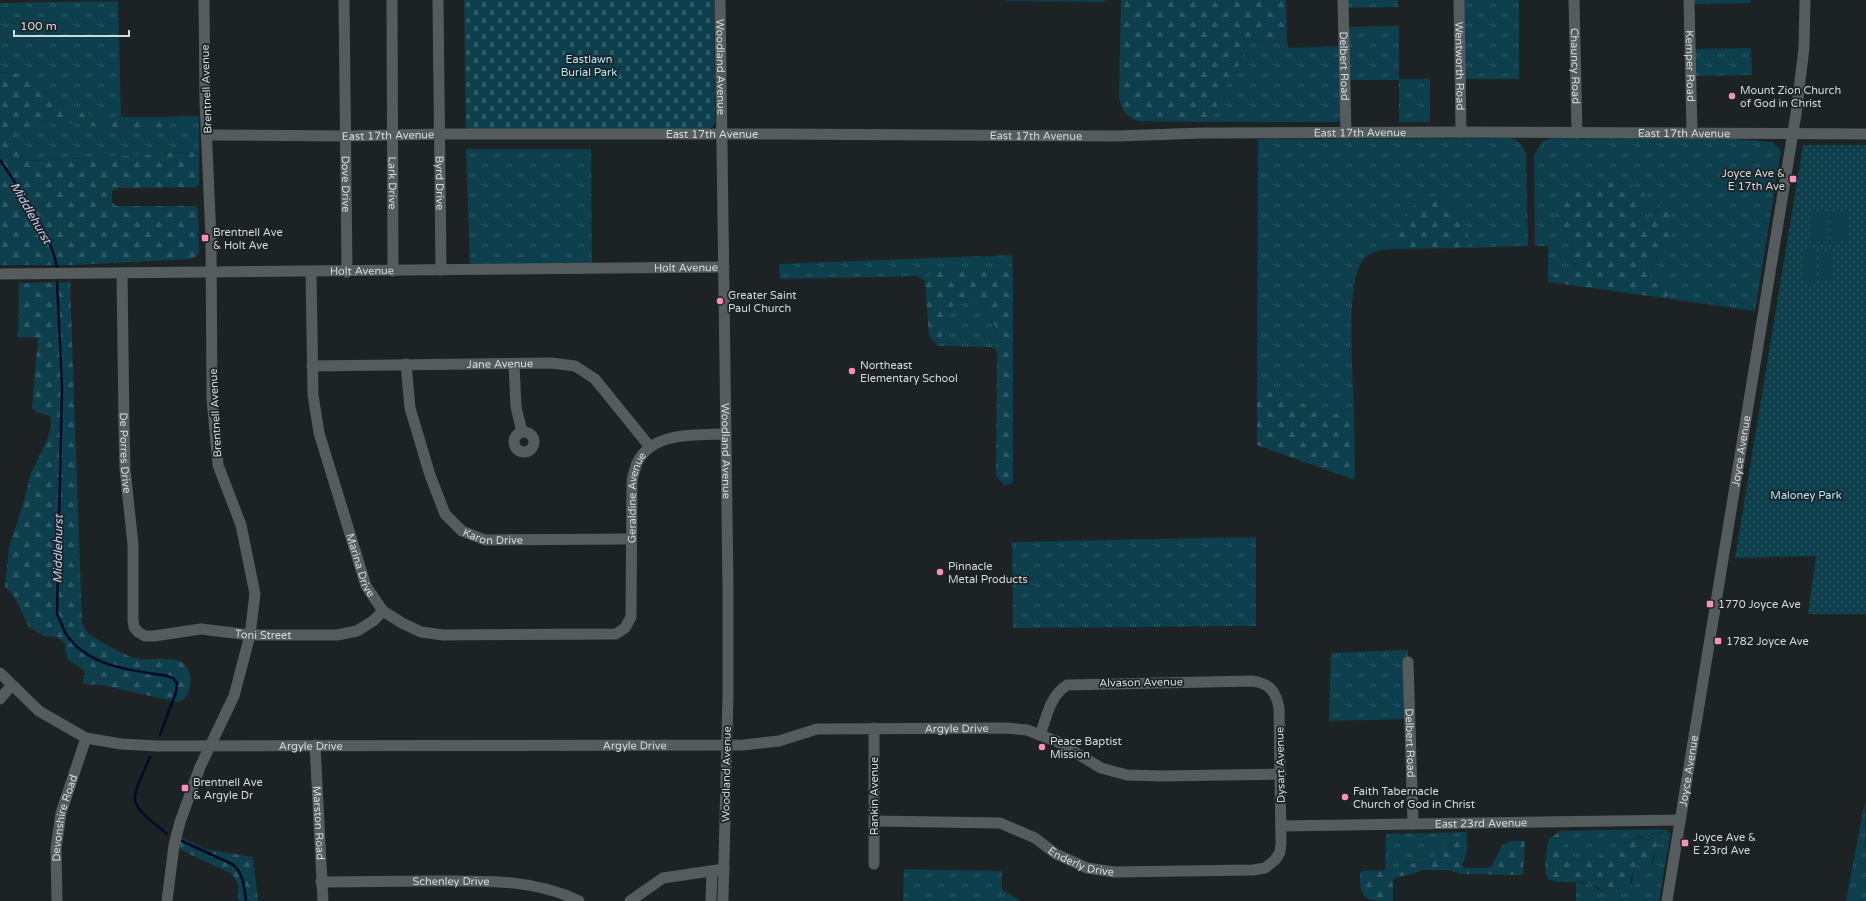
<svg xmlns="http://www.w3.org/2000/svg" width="1866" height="901" viewBox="0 0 1866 901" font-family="'Varela Round',sans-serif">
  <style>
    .grass { fill: url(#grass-tufts) }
    .forest { fill: url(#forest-firs) }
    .cemetery { fill: url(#cemetery-stones) }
    .park { fill: url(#park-dots) }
    .pitch { fill: #0d3f4c }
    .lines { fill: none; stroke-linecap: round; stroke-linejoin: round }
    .stream { stroke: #070a27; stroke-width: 2.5 }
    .minor { stroke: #555c5e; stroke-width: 11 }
    .poi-dot { fill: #fd8ebe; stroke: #1d2324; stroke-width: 1.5 }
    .labels { text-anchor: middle; stroke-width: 3.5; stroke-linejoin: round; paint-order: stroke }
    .park-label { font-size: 11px; fill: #a9eaff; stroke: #1d2324 }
    .street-label { font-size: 11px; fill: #d5d9da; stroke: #1d2324 }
    .poi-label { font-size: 11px; fill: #d5d9da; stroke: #1d2324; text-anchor: start }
    .water-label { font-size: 12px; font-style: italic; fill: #c5cff5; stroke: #1d2324 }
  </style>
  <defs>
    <pattern id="grass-tufts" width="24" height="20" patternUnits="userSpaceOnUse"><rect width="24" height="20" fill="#0d3f4c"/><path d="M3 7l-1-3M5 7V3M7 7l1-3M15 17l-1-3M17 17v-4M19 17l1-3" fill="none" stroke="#2f5a65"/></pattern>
    <pattern id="forest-firs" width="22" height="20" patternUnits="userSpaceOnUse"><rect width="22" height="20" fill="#0d3f4c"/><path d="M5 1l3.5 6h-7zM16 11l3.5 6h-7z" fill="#2f5a65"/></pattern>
    <pattern id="cemetery-stones" width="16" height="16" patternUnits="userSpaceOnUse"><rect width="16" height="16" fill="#0d3f4c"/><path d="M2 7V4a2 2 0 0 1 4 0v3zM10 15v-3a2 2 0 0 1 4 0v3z" fill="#2f5a65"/></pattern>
    <pattern id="park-dots" width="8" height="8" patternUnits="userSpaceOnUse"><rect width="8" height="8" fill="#0d3f4c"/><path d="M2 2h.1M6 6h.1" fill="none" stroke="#2f5a65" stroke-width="1.8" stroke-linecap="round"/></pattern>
  </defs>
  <rect width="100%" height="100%" fill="#1d2324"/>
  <path class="grass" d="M 1347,0 L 1398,0 L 1398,7 L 1347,8 Z
    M 1462,0 L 1519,0 L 1519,79 L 1462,79 Z
    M 1692,0 L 1751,0 L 1751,3 L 1692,4 Z
    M 118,1 L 121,118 L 97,117 L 67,108 L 15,73 L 0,72 L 0,3 Z
    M 1399,26 L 1399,79 L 1430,79 L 1430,122 L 1399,122 L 1399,80 L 1348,80 L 1347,27 Z
    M 1287,40 L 1288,48 L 1343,46 L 1342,122 L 1207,122 L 1213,118 L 1224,81 L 1232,75 L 1241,62 L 1244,46 L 1250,42 Z
    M 1751,48 L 1752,75 L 1695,76 L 1694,49 Z
    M 199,116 L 199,153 L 191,152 L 31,161 C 17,157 11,144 17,130 L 52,119 L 165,121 L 162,117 Z
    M 1512,138 L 1519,142 L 1526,152 L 1528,246 L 1465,248 L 1468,243 L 1394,245 L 1396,249 C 1384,249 1372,250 1363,260 C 1345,281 1353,379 1354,410 L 1350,408 L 1334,415 L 1326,414 L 1274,391 L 1262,393 L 1257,403 L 1258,139 Z
    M 1552,138 L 1734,139 L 1772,142 L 1781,150 L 1755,311 L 1664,298 L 1669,295 L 1668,284 L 1654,283 L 1650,281 C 1650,267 1652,261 1663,254 L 1670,219 L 1670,207 L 1656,208 L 1651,225 L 1648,228 L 1645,226 L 1640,213 L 1644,195 L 1556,217 C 1563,228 1583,254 1571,266 C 1566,271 1555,274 1548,277 L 1548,246 L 1535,246 L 1534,155 L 1543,141 Z
    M 466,149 L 591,149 L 592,264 L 470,266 Z
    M 1012,255 L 1013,276 L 1006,270 L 929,275 L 925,281 L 917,276 L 780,279 L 779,264 Z
    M 976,300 L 982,305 L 995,325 L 997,351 L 992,347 L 939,346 L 933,341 L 940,340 L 945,331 L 950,308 L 959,301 Z
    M 1256,537 L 1256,626 L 1013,628 L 1012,542 Z
    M 1408,650 L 1409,719 L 1329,721 L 1331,653 Z
    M 1865,801 L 1866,901 L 1846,901 Z
    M 1660,829 L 1668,830 L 1670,836 L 1659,901 L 1576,901 L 1576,882 L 1590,884 L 1602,891 L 1632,883 L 1634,867 L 1637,864 L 1643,868 L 1648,874 L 1654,860 L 1653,849 L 1665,837 L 1661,832 C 1656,832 1633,839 1628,841 C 1615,846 1585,871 1572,856 C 1565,849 1566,839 1560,831 Z
    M 1467,832 L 1467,840 L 1464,837 L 1439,847 L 1434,860 L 1431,862 L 1406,863 L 1396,870 L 1385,870 L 1386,834 Z
    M 904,869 L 1002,871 L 1002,890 L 1021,901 L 903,901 Z"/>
  <path class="forest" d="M 1121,0 L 1286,0 L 1287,40 L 1250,42 L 1244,46 L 1241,62 L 1232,75 L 1224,81 L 1213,118 L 1207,122 L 1138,121 C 1126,116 1121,110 1119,97 Z
    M 0,72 L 15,73 L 67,108 L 97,117 L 162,117 L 165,121 L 164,125 L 160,128 L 108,129 L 52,119 L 17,130 C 11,144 17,157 31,161 L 191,152 L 199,153 L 199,185 L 195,187 L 118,188 L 112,191 L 112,202 L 116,206 L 196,206 L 198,209 L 199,252 L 197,256 L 190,259 L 73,265 L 0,265 Z
    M 1614,182 L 1625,184 L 1643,190 L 1644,194 L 1640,213 L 1645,226 L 1648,227 C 1655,221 1653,210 1660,204 L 1666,203 L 1670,207 C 1670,218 1674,234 1670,244 C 1663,262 1648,254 1651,281 L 1654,283 L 1668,284 L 1671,289 L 1669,295 L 1664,298 L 1548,282 L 1548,277 C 1555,274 1568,270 1572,264 C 1590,234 1503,202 1614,182 Z
    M 1435,196 C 1439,197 1444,197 1447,199 C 1459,209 1474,233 1465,248 L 1396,249 L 1394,245 C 1402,224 1409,200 1435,196 Z
    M 1006,270 L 1013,276 L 1013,482 L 1005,486 L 996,476 L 997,351 L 995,325 L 982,305 L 976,300 L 959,301 L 950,308 L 945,331 L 940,340 L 933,341 L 929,336 L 925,281 L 929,275 L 940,271 Z
    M 70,282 L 82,623 C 83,625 85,629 86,631 C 92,638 129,658 138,659 C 150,660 174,656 183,663 C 193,669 193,696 181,701 C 179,702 175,701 172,701 L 102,685 L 83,684 L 85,671 L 67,659 L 65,644 L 57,637 L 44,636 L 29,627 L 14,596 L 5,587 L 9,547 L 23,505 L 31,473 L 48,438 L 51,426 L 51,417 C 44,413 38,414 32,408 L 38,338 L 18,337 L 19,283 Z
    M 1267,391 L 1274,391 L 1326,414 L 1334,415 L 1350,408 L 1354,410 L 1355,480 L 1257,445 L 1257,403 L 1262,393 Z
    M 1560,831 C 1566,839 1565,849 1572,856 C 1585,871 1615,846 1628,841 C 1633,839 1639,839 1643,837 C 1650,836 1655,832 1661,832 L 1665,837 L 1663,842 C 1650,846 1654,860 1651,872 L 1648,874 L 1643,868 L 1637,864 C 1631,870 1632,882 1628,890 C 1611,895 1605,891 1590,884 C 1583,881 1576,882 1569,882 C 1563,882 1553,883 1548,878 C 1543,873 1547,847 1549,839 Z
    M 181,837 L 205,849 L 253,857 L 258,901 L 238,901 L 238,884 L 232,874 L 179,849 Z
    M 1459,837 L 1464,837 C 1472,845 1465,856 1462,865 L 1464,868 L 1487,868 L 1492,866 C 1503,846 1499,839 1525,841 L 1523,875 L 1460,874 L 1448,870 L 1422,870 L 1413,874 L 1396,877 L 1393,880 L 1393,901 C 1366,901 1360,901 1360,873 L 1362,871 L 1396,870 L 1400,864 L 1431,862 L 1434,860 L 1438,847 Z"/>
  <path class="cemetery" d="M 464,0 L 714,0 L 715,122 L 712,128 L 702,131 L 466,130 Z
    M 1006,0 L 1105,0 L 1105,2 L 1006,1 Z"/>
  <path class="park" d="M 1803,145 L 1866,145 L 1866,614 L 1808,614 L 1816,556 L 1735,558 Z"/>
  <path class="pitch" d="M 1810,212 L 1828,212 L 1828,242 L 1810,242 Z
    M 1830,212 L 1847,212 L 1847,241 L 1830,242 Z
    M 1805,249 L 1812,249 L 1812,253 L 1815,253 L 1815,280 L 1812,280 L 1812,284 L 1805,284 L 1805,280 L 1802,280 L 1802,253 L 1805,253 Z
    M 1819,253 L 1832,253 L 1832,280 L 1819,280 Z"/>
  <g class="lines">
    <path class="stream" d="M 0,160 C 18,187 53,237 57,268
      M 57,282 L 62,386 L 57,614 C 60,620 63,628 66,634 C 88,667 131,670 167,676 L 173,678 L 177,683 L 176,692 L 160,735
      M 150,757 C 130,804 125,800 167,834
      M 182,841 L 232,864 C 244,873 244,887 246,901"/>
    <g class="minor">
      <path id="s1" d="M 344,0 L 347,272"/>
      <path id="s2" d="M 392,0 L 393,271"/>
      <path id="s3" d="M 438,0 L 441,270"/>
      <path id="s4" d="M 720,0 L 728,587 L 728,695 L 723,901"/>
      <path id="s5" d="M 1343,0 L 1346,133"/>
      <path id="s6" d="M 1459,0 L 1461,132"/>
      <path id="s7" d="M 1574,0 L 1577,133"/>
      <path id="s8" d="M 1689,0 L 1692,133"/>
      <path id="s9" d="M 207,135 L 345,136 L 440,134 L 775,134 L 1117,136 L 1204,133 L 1461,132 L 1866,134"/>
      <path id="s10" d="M 311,272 L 313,395 L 319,433 L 366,586 L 383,611 L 402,623 L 421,632 L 443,635 L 616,634 L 625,628 L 631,617 L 632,481 C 633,475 635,469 637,463 C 652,431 697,435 726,434"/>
      <path id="s11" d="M 122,273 L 124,425 L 125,469 L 133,545 L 133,620 L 134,627 L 138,632 L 145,636 L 154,636 L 201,629 L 250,635 L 337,635 L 357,631 L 373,621 L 383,611"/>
      <path id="s12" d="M 0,274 L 724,267"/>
      <path id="s13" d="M 406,364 L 410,408 L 430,475 L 445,514 L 462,531 L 485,540 L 631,539"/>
      <path d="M 514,364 L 516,407 L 522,432"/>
      <path id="s14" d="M 312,366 L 551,363 L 575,366 L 595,379 L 650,447"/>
      <circle cx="524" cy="442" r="10"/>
      <path id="s15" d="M 1408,662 L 1413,824"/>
      <path id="s16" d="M 0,673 L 39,711 L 86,738 L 121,744 L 157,746 L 743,745 L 779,741 L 817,729 L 1006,728 L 1027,730 L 1058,742 L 1101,768 L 1127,775 L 1162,776 L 1281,774"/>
      <path d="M 0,699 L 12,685"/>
      <path d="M 874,728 L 874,864"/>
      <path id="s17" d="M 315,745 L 323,901"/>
      <path id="s18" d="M 875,821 L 1000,823 L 1035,838 L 1056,854 L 1087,868 L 1114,872 L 1253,870 L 1265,868 L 1275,860 L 1280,852 L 1281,843 L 1279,708 C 1276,691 1269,683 1252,681 L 1067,685 C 1050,696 1047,716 1040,735"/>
      <path id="s19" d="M 1281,826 L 1680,820"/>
      <path id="s20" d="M 321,882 C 358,882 395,881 431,881 C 481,881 533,878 579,901"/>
      <path id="s21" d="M 57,901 L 56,849 L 61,813 L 86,738"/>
      <path d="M 167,901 L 174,845 L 180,822 L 200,767 L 234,696 L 250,635 L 255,594 L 241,525 L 218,465 L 212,399 L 211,239 L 205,101 L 204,0"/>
      <path d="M 630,901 L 663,878 L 724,869"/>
      <path d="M 711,901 L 712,871"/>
      <path id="s22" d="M 1667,901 L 1796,114 L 1804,48 L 1805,0"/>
    </g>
  </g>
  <g class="poi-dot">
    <circle cx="1732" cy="96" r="4"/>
    <rect x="1789" y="175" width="8" height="8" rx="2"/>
    <rect x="201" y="234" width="8" height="8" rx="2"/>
    <circle cx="720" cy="301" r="4"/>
    <circle cx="852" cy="371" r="4"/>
    <circle cx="940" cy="572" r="4"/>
    <rect x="1706" y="600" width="8" height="8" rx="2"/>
    <rect x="1714" y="637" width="8" height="8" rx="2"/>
    <circle cx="1042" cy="747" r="4"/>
    <rect x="181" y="784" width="8" height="8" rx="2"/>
    <circle cx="1345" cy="797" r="4"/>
    <rect x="1681" y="839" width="8" height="8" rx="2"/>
  </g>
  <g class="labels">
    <g class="park-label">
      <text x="589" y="63">Eastlawn<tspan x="589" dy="13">Burial Park</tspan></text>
      <text x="1806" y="499">Maloney Park</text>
    </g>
    <g class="street-label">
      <text dy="4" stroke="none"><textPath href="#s5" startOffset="66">Delbert Road</textPath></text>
      <text dy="4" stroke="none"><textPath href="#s6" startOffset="66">Wentworth Road</textPath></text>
      <text dy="4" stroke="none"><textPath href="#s7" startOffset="66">Chauncy Road</textPath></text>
      <text dy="4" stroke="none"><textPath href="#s8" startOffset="66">Kemper Road</textPath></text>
      <text dy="4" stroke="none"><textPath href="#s4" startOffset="67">Woodland Avenue</textPath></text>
      <text transform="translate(206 89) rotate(-92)" y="4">Brentnell Avenue</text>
      <text dy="4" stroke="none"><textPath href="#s9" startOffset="1153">East 17th Avenue</textPath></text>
      <text dy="4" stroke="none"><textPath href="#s9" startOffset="1477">East 17th Avenue</textPath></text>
      <text dy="4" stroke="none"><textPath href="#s9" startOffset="505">East 17th Avenue</textPath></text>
      <text dy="4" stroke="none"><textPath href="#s9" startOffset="181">East 17th Avenue</textPath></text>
      <text dy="4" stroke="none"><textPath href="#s9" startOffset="829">East 17th Avenue</textPath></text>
      <text dy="4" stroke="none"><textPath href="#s2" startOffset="183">Lark Drive</textPath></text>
      <text dy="4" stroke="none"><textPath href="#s3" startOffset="183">Byrd Drive</textPath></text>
      <text dy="4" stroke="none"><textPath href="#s1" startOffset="184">Dove Drive</textPath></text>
      <text dy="4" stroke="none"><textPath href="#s12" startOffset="686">Holt Avenue</textPath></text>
      <text dy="4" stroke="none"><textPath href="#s12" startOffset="362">Holt Avenue</textPath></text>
      <text dy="4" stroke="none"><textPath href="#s14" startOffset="188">Jane Avenue</textPath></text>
      <text transform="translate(215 413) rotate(-93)" y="4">Brentnell Avenue</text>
      <text dy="4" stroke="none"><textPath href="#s4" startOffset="451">Woodland Avenue</textPath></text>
      <text dy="4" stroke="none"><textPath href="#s22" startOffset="456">Joyce Avenue</textPath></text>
      <text dy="4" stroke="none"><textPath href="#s11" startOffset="180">De Porres Drive</textPath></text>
      <text dy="4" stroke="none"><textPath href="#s10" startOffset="734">Geraldine Avenue</textPath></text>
      <text dy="4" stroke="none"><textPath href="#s13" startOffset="212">Karon Drive</textPath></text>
      <text dy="4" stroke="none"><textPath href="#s10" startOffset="300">Marina Drive</textPath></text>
      <text dy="4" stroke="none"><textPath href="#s11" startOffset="488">Toni Street</textPath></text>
      <text transform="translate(1141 682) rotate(-1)" y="4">Alvason Avenue</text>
      <text dy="4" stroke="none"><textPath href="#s16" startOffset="982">Argyle Drive</textPath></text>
      <text dy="4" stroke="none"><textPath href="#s15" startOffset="81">Delbert Road</textPath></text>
      <text dy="4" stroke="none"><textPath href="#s16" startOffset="334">Argyle Drive</textPath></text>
      <text dy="4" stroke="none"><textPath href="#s16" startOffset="658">Argyle Drive</textPath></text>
      <text transform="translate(1280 765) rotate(-91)" y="4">Dysart Avenue</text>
      <text dy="4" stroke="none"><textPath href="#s22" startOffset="132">Joyce Avenue</textPath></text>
      <text transform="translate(726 774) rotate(-89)" y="4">Woodland Avenue</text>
      <text transform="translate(874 796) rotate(-90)" y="4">Rankin Avenue</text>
      <text dy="4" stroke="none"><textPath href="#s21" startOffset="84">Devonshire Road</textPath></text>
      <text dy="4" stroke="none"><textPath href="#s17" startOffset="78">Marston Road</textPath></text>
      <text dy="4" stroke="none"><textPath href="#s19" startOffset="200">East 23rd Avenue</textPath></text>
      <text dy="4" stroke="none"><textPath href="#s18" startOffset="216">Enderly Drive</textPath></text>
      <text dy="4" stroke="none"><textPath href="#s20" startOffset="130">Schenley Drive</textPath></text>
    </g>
    <g class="poi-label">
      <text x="1740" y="94">Mount Zion Church<tspan x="1740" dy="13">of God in Christ</tspan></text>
      <text x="1785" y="177" text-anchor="end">Joyce Ave &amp;<tspan x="1785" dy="13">E 17th Ave</tspan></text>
      <text x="213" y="236">Brentnell Ave<tspan x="213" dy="13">&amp; Holt Ave</tspan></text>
      <text x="728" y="299">Greater Saint<tspan x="728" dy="13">Paul Church</tspan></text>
      <text x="860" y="369">Northeast<tspan x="860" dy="13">Elementary School</tspan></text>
      <text x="948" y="570">Pinnacle<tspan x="948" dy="13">Metal Products</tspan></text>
      <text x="1718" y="608">1770 Joyce Ave</text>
      <text x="1726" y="645">1782 Joyce Ave</text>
      <text x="1050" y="745">Peace Baptist<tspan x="1050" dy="13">Mission</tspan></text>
      <text x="193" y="786">Brentnell Ave<tspan x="193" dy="13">&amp; Argyle Dr</tspan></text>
      <text x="1353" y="795">Faith Tabernacle<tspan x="1353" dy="13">Church of God in Christ</tspan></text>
      <text x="1693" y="841">Joyce Ave &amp;<tspan x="1693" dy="13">E 23rd Ave</tspan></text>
    </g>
    <g class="water-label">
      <text transform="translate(31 213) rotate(60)" y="4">Middlehurst</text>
      <text transform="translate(58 549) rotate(-89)" y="4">Middlehurst</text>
    </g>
  </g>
  <path d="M14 30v6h115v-6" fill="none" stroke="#d5d9da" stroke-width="2"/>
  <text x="20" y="30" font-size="12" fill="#d5d9da" stroke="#1d2324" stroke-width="3" paint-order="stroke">100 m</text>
</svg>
